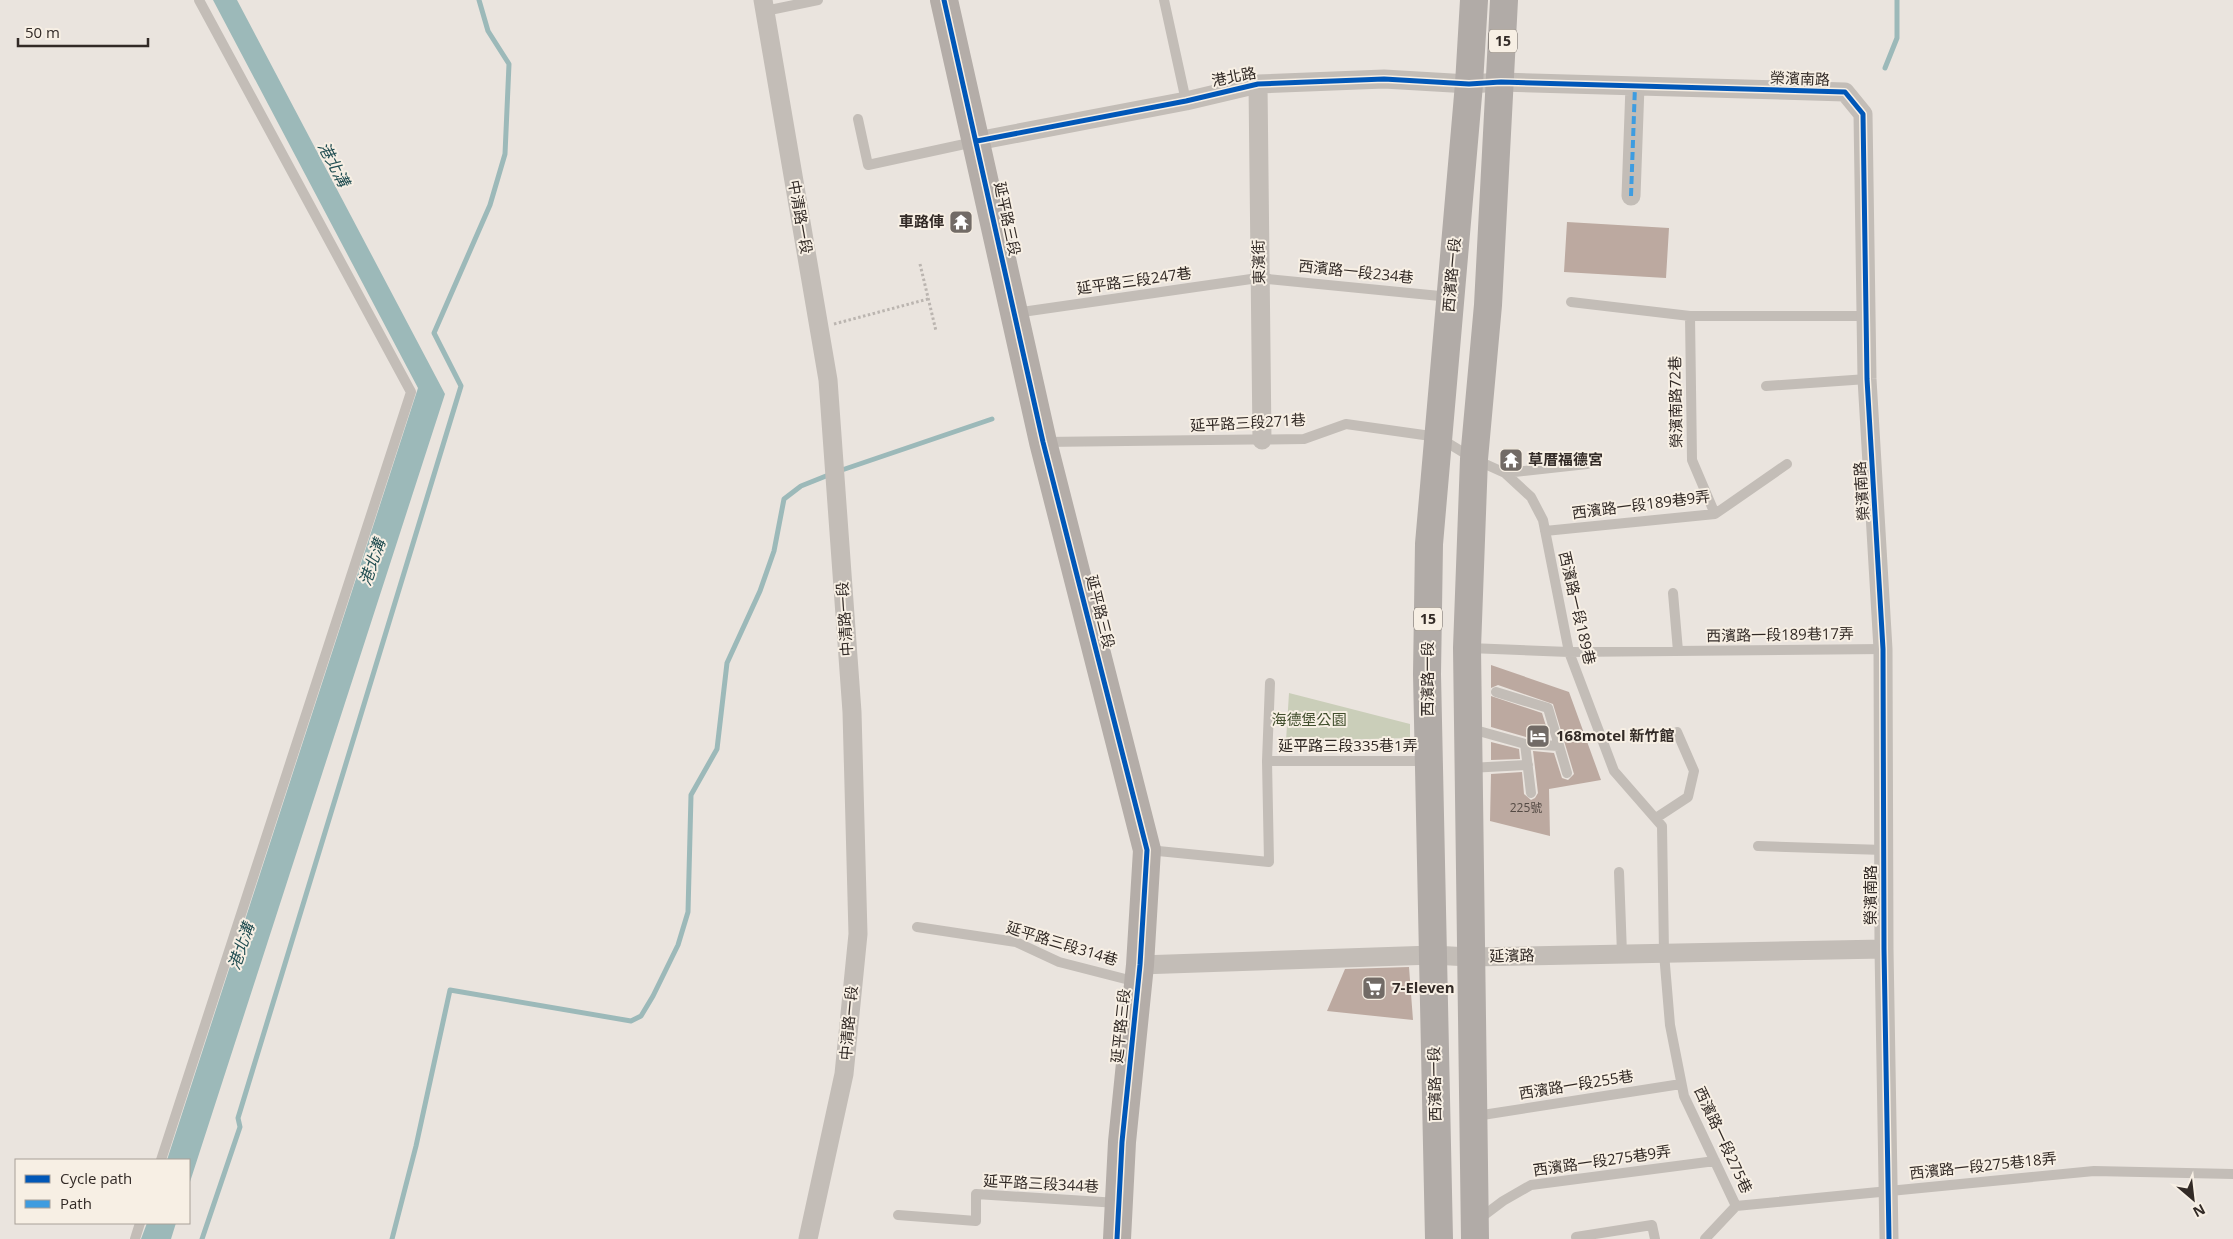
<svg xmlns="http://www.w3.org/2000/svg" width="2233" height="1239" viewBox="0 0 2233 1239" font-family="'Open Sans','Noto Sans TC',sans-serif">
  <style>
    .green { fill: #caceb9 }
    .water { fill: #9cb9b9 }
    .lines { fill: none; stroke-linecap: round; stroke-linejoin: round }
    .stream { stroke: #9cb9b9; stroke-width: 5 }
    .building { fill: #bca9a0 }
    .path { stroke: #bbb5b0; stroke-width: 3; stroke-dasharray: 2.5 2.5; stroke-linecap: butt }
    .lane { stroke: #c3bdb7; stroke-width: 10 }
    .street { stroke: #c3bdb7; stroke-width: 19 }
    .secondary { stroke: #b4ada8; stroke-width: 28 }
    .primary { stroke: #b1aba7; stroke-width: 28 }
    .quiet { stroke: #3e9ce0; stroke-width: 4; stroke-dasharray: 8 4; stroke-linecap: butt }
    .cycleway-casing { stroke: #f7efe4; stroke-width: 8 }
    .cycleway { stroke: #0057b8; stroke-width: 5 }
    .labels { text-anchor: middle; stroke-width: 4; stroke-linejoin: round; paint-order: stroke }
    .number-label { font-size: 12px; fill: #544a44 }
    .shield { fill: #f7efe4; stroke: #6d655f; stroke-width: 1 }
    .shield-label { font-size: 14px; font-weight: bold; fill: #322a26 }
    .street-label { font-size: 15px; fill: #322a26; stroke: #f7efe4 }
    .poi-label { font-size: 15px; font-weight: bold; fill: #322a26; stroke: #f7efe4; text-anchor: start }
    .park-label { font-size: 15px; fill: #414e2c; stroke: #f7efe4 }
    .water-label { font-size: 16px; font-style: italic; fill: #1f4c50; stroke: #f7efe4 }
  </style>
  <rect width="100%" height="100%" fill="#eae4de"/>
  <path class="green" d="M 1289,693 L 1410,724 L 1410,738 L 1286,741 Z"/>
  <path class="water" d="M 213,0 L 237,0 L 445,394 L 189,1185 L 189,1160 L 167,1160 L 418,388 Z
    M 147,1223 L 176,1223 L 171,1239 L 141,1239 Z"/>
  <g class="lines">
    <path class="stream" d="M 1885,68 L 1897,38 L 1897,0
      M 839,471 L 992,419
      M 202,1239 L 240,1127 L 238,1118 L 461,386 L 434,333 L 490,205 L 505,154 L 509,64 L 488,31 L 479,0
      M 392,1239 L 416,1146 L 450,990 L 631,1021 L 641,1016 L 653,996 L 678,945 L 688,912 L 691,795 L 717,749 L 727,663 L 760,591 L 774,551 L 784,499 L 801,486 L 831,474"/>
  </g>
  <path class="building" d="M 1567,222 L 1669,228 L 1666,278 L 1564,272 Z
    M 1491,665 L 1569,692 L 1601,780 L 1549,789 L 1550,836 L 1490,821 L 1491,774 L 1522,772 L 1524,794 L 1531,800 L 1535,798 L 1538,793 L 1533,751 L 1554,753 L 1562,778 L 1568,780 L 1574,774 L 1553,704 L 1498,685 L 1491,688 Z
    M 1491,696 L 1542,713 L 1550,739 L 1526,737 L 1491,727 Z
    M 1491,742 L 1519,749 L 1520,759 L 1491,760 Z
    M 1409,967 L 1413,1020 L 1327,1011 L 1345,969 Z"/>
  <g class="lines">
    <path class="path" d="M 920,264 L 936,331
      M 834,324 L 928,299"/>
    <path class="lane" d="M 1164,0 L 1186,101
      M 765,11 L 818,0
      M 858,119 L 868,165 L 974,142
      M 1571,302 L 1690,316
      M 1015,313 L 1258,278 L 1450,297
      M 1766,386 L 1867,379
      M 1043,442 L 1304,439 L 1346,424 L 1438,437 L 1474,459 L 1505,473 L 1531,497 L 1543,520 L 1569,652 L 1614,771 L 1662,826 L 1664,953 L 1670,1025 L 1684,1096 L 1736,1206
      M 1505,473 L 1587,464
      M 1715,514 L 1692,460 L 1690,316 L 1866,316
      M 1545,531 L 1715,514 L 1787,464
      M 1673,593 L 1678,651
      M 1469,648 L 1569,652 L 1883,649
      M 1496,692 L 1548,708 L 1567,773
      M 1468,728 L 1525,744
      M 1267,761 L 1427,761
      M 1469,768 L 1528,765
      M 1531,793 L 1525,744 L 1559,746
      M 1656,818 L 1688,797 L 1694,771 L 1677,732
      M 1758,846 L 1884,850
      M 1148,850 L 1269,862 L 1267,761 L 1270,683
      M 1619,872 L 1622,954
      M 917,927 L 1016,942 L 1059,962 L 1137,982
      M 1476,1116 L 1681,1084
      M 161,1160 L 411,392 L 199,0
      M 1736,1206 L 2094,1171 L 2233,1174
      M 898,1215 L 976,1221 L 976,1194 L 1118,1203
      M 1479,1219 L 1503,1201 L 1531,1185 L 1715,1161
      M 1576,1237 L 1652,1225 L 1655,1239
      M 135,1239 L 140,1223
      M 1705,1239 L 1736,1206"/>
    <path class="street" d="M 763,0 L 828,380 L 852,712 L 858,934 L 844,1074 L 808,1239
      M 1258,84 L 1262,440
      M 977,141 L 1186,101 L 1258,84 L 1384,79 L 1469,84 L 1501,82 L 1845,92 L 1863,114 L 1867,379 L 1883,649 L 1884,949 L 1889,1239
      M 1631,196 L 1635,86
      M 1140,965 L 1433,955 L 1469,957 L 1884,949"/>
    <path class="secondary" d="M 944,0 L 1043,442 L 1147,850 L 1140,965 L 1122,1142 L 1117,1239"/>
    <path class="primary" d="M 1439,1239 L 1427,674 L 1429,544 L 1469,84 L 1474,0
      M 1475,1239 L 1467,648 L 1474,459 L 1488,305 L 1504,0"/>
    <path class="quiet" d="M 1631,196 L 1635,86"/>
    <g class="cycleway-casing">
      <path id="cycleway" d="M 944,0 L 1043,442 L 1147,850 L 1140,965 L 1122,1142 L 1117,1239
        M 977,141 L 1186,101 L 1258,84 L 1384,79 L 1469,84 L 1501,82 L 1845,92 L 1863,114 L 1867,379 L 1883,649 L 1884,949 L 1889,1239"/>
    </g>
    <use href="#cycleway" class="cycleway"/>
  </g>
  <defs>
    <g id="temple-square" transform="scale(1.25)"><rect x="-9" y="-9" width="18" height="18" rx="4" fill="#726b66" stroke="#f7efe4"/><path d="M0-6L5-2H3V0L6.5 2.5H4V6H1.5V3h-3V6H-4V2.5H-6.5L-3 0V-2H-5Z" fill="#fff"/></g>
    <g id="hotel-square" transform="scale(1.25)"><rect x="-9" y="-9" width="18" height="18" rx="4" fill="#726b66" stroke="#f7efe4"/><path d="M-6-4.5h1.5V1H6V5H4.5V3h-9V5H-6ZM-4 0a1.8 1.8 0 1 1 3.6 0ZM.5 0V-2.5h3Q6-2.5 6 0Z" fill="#fff"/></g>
    <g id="supermarket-square" transform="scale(1.25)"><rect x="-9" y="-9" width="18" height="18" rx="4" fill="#726b66" stroke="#f7efe4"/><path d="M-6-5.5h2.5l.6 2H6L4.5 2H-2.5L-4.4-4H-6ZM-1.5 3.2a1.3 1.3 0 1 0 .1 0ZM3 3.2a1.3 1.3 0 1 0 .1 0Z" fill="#fff"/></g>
  </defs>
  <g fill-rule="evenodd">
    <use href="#temple-square" x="961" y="222"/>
    <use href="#temple-square" x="1511" y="460"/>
    <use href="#hotel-square" x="1538" y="736"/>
    <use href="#supermarket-square" x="1374" y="988"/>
  </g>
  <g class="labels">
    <g class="number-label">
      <text x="1526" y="812">225號</text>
    </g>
    <g class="shield">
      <rect x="1489" y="29.5" width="28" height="23" rx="4"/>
      <rect x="1414" y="607.5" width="28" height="23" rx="4"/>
    </g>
    <g class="shield-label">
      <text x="1503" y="46">15</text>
      <text x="1428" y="624">15</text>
    </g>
    <g class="street-label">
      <text transform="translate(1234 77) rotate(-11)" y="5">港北路</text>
      <text transform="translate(1800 79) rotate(2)" y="5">榮濱南路</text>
      <text transform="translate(800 217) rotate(80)" y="5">中清路一段</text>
      <text transform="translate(1007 219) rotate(78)" y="5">延平路三段</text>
      <text transform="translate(1259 262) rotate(-91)" y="5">東濱街</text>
      <text transform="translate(1356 272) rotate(6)" y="5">西濱路一段234巷</text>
      <text transform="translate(1452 275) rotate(-85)" y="5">西濱路一段</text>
      <text transform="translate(1134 281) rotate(-8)" y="5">延平路三段247巷</text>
      <text transform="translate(1676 402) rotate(-91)" y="5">榮濱南路72巷</text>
      <text transform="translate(1248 423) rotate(-3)" y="5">延平路三段271巷</text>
      <text transform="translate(1862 491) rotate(-94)" y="5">榮濱南路</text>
      <text transform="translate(1641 505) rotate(-7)" y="5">西濱路一段189巷9弄</text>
      <text transform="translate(1577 608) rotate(77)" y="5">西濱路一段189巷</text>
      <text transform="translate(1100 612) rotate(76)" y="5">延平路三段</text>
      <text transform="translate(845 619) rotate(-94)" y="5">中清路一段</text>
      <text transform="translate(1780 635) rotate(-1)" y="5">西濱路一段189巷17弄</text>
      <text transform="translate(1428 679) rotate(-90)" y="5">西濱路一段</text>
      <text x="1348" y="751">延平路三段335巷1弄</text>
      <text transform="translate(1871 895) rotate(-90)" y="5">榮濱南路</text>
      <text transform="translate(1062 944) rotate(17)" y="5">延平路三段314巷</text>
      <text transform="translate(1512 956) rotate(-1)" y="5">延濱路</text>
      <text transform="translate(849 1023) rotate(-85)" y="5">中清路一段</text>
      <text transform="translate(1121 1026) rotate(-84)" y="5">延平路三段</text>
      <text transform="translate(1435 1084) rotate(-91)" y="5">西濱路一段</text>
      <text transform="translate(1576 1085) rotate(-9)" y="5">西濱路一段255巷</text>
      <text transform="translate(1723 1140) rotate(65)" y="5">西濱路一段275巷</text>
      <text transform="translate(1602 1161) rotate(-8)" y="5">西濱路一段275巷9弄</text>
      <text transform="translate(1983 1166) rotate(-6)" y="5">西濱路一段275巷18弄</text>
      <text transform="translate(1041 1184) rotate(3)" y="5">延平路三段344巷</text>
    </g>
    <g class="poi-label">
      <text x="944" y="227" text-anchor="end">車路俥</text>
      <text x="1528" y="465">草厝福德宮</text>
      <text x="1556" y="741">168motel 新竹館</text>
      <text x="1392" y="993">7-Eleven</text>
    </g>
    <g class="park-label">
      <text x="1309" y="725">海德堡公園</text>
    </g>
    <g class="water-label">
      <text transform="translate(334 164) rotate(62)" y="6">港北溝</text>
      <text transform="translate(372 562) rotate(-71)" y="6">港北溝</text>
      <text transform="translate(241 946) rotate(-71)" y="6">港北溝</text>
    </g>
  </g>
  <rect x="15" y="1159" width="175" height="65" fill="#f7efe4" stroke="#a8a098"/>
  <rect x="25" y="1175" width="25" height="8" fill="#0057b8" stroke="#a8a098"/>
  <text x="60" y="1184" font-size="15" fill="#322a26">Cycle path</text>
  <rect x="25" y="1200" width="25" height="8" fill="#3e9ce0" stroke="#a8a098"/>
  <text x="60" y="1209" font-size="15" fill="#322a26">Path</text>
  <g transform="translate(2193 1199) rotate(152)" stroke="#f7efe4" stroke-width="4" paint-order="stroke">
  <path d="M0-4L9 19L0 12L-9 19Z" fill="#322a26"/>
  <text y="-8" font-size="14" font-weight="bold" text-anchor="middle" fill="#322a26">N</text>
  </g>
  <path d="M18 38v8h130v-8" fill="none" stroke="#322a26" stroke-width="2.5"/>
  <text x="25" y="38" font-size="15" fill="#322a26" stroke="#f7efe4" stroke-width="4" paint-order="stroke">50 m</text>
</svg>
